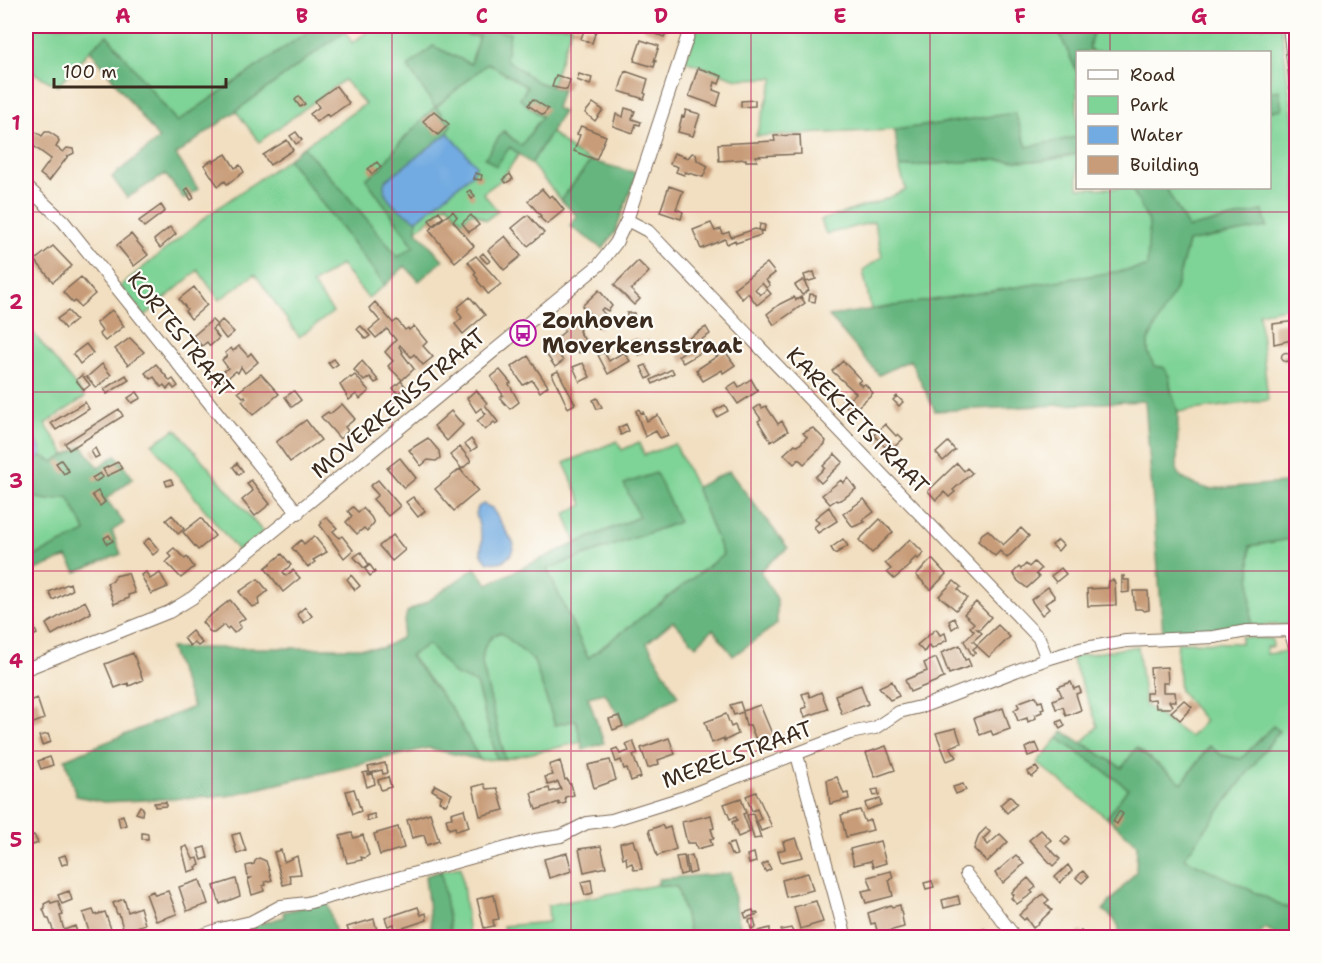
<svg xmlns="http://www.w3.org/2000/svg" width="1322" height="963" viewBox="0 0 1322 963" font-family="'Shantell Sans',sans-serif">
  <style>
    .green { fill: #7ed396; stroke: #5c7e5a; stroke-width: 1.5 }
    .forest { fill: #66b57f; stroke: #50704e; stroke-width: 1.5 }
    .water { fill: #72abe1; stroke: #566a80; stroke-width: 1.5 }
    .building { fill: #c89c78 }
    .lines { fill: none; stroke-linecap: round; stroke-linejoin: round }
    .minor-casing { stroke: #7b6957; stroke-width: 14 }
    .minor { stroke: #fff; stroke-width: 12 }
    .grid { fill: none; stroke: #c2185b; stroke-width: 1.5; stroke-opacity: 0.55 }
    .labels { text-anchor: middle; stroke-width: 4.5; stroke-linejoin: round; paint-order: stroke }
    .poi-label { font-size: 22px; font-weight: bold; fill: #3b2a1e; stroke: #fdfcf7; text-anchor: start }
    .street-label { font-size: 22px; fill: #3b2a1e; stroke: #fdfcf7 }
    .neatline { fill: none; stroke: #c2185b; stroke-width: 2 }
    .grid-label { font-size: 20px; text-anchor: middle; font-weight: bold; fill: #c2185b }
  </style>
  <rect width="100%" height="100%" fill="#fdfcf7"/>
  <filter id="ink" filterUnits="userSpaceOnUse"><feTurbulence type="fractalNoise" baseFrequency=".0167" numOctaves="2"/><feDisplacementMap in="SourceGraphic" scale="12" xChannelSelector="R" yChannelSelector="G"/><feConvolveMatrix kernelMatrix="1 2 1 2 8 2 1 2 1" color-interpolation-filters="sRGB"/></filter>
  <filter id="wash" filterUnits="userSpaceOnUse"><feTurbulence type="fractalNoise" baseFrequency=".008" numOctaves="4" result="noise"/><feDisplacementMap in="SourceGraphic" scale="24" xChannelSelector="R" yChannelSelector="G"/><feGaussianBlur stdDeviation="1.35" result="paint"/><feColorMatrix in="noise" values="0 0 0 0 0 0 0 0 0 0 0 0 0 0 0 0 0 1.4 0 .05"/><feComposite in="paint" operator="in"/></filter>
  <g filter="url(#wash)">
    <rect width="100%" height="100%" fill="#f2dfc1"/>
    <path class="green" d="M 31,26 L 316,26 L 177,122 L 107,35 L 90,50 L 58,86 L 26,69 L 26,35 Z
      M 375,26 L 467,26 L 466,35 L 479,36 L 471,64 L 436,107 L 488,63 L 527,87 L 520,99 L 542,117 L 521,146 L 504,131 L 486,158 L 496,166 L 509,147 L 519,154 L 501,180 L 483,193 L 498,211 L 486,220 L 472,212 L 462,221 L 447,204 L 416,231 L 417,220 L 473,173 L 476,166 L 448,133 L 450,124 L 435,107 L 398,145 L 382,167 L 366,179 L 414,246 L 398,257 L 344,192 L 303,147 L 365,104 L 344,80 L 259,142 L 236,111 L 345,31 L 352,43 Z
      M 493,26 L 572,26 L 551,87 L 537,82 L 505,59 L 493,30 Z
      M 698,26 L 1056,26 L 1077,72 L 1077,137 L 1027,147 L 1015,113 L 895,130 L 756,136 L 774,78 L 737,79 L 685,61 Z
      M 1094,26 L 1281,26 L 1296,143 L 1296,306 L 1259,313 L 1268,400 L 1178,412 L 1171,391 L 1169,376 L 1154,367 L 1148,352 L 1148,341 L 1176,288 L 1188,242 L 1263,211 L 1188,228 L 1166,188 L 1270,188 L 1270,111 L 1282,109 L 1279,91 L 1270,92 L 1270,52 L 1092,52 L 1089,48 Z
      M 551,132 L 575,153 L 591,161 L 561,200 L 531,164 Z
      M 1077,154 L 1078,188 L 1132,188 L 1149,223 L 1148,267 L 871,310 L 863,270 L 882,257 L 874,222 L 826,234 L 821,220 L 881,201 L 906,190 L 899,167 L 988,160 L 1042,161 Z
      M 288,159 L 385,285 L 368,298 L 341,265 L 312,284 L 333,312 L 299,337 L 255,274 L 219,300 L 198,270 L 145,316 L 120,286 L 212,212 Z
      M 26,324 L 85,397 L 45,424 L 66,455 L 54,462 L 41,456 L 40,447 L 26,429 Z
      M 176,429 L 263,532 L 239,552 L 152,444 Z
      M 617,441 L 622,450 L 639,442 L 644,455 L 675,444 L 696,487 L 723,555 L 588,658 L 547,569 L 679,522 L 639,517 L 576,543 L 565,514 L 583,505 L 564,463 Z
      M 26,496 L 48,500 L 68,497 L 86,532 L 26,560 Z
      M 1296,538 L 1296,624 L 1251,626 L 1250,546 Z
      M 500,631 L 534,661 L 555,725 L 576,720 L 582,742 L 505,759 L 482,664 C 483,647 485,640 500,631 Z
      M 1241,637 L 1272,639 L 1273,647 L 1266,647 L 1267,654 L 1290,651 L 1296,669 L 1296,912 L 1183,858 L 1279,731 L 1273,726 L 1241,759 L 1221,755 L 1209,746 L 1182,783 L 1137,748 L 1122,769 L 1082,743 L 1098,726 L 1071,657 L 1138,646 L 1145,705 L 1190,737 L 1205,721 L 1180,691 L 1177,653 L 1178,642 L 1241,643 Z
      M 428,643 L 454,674 L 476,683 L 497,759 L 480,760 L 452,709 L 410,655 Z
      M 1058,738 L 1128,788 L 1107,818 L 1037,763 Z
      M 461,867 L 469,937 L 451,937 L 441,871 Z
      M 657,885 L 677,887 L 691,937 L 505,937 L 503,926 L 549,922 L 548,905 Z"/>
    <path class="forest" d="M 316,26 L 340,26 L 345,31 L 176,155 L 198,189 L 184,199 L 165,174 L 127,198 L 112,177 L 159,139 L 90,50 L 107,35 L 177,122 Z
      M 467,26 L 493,26 L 493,30 L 510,33 L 506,59 L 537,82 L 562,90 L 556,108 L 563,112 L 531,164 L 510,147 L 496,166 L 485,158 L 503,131 L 521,146 L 542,117 L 520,99 L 527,87 L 488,63 L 436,107 L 451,124 L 448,133 L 385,181 L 408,215 L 417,220 L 417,231 L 443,260 L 419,281 L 405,266 L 385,285 L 288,159 L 303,147 L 344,192 L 398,257 L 414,246 L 366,179 L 382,167 L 398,145 L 435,107 L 408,67 L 433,46 L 471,64 L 479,36 L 466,35 Z
      M 1056,26 L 1094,26 L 1089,48 L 1092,52 L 1078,52 L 1077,72 Z
      M 1279,90 L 1282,109 L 1270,111 L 1270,92 Z
      M 1015,113 L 1027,147 L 1077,137 L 1077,154 L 1042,161 L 988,160 L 899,167 L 895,130 Z
      M 591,161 L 637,173 L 615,232 L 603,249 L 570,226 L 577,216 L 561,200 Z
      M 1132,188 L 1166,188 L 1188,228 L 1263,211 L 1267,227 L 1188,242 L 1176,288 L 1148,341 L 1148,352 L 1154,366 L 1163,367 L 1169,376 L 1171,391 L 1178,412 L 1177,472 L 1182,478 L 1193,484 L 1209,489 L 1296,482 L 1296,538 L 1250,546 L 1251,626 L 1163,633 L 1145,401 L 935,411 L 910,360 L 879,375 L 829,316 L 1147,267 L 1149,223 Z
      M 82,446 L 98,467 L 116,455 L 133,478 L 106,499 L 124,523 L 112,531 L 121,554 L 76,572 L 67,557 L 26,574 L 26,560 L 86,532 L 68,497 L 48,500 L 26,496 L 26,465 L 41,456 L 54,462 Z
      M 729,471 L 788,548 L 760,571 L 777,599 L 777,624 L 733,656 L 713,629 L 696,646 L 673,621 L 647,643 L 678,696 L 625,726 L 605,693 L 588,697 L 604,743 L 583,750 L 576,720 L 555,725 L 534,661 L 500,632 C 485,640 483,647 482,664 L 505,759 L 497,759 L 476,683 L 454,674 L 428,644 L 410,656 L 452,709 L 480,760 L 428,748 L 227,796 L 104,802 L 76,796 L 65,759 L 193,707 L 170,648 L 382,648 L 401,638 L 407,612 L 428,601 L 475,568 L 488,584 L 558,551 L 639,517 L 624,484 L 656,473 L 679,522 L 547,569 L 588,658 L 723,555 L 696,487 Z
      M 1273,726 L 1279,731 L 1184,858 L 1296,912 L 1296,937 L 1278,937 L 1266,928 L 1255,937 L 1117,937 L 1119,927 L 1113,918 L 1103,910 L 1136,872 L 1137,844 L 1107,818 L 1128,788 L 1058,738 L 1063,731 L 1122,768 L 1136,748 L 1182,783 L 1210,746 L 1221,755 L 1241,759 Z
      M 441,871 L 451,937 L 432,937 L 425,876 Z
      M 731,873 L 738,918 L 744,937 L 691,937 L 677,887 L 657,885 L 659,879 Z
      M 327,902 L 337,937 L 312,937 L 311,934 L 287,938 L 253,937 L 249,927 L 284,917 L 283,912 Z"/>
    <path class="water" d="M 448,133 L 476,165 L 473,173 L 417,220 C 403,213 379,199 385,181 Z
      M 26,429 L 40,447 L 41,456 L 32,463 L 26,464 Z
      M 483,504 L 492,508 L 514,544 C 512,559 502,564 488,562 L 481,553 L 482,539 L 476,514 L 478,507 Z"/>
    <g id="blocks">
      <path class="building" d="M 573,26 L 581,26 L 579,32 L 571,30 Z
        M 644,26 L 666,26 L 668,28 L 664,37 L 643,29 Z
        M 585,27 L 596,31 L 592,43 L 581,39 Z
        M 641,40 L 659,46 L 654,61 L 656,61 L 654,67 L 634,61 Z
        M 698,68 L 722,76 L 719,84 L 715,82 L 713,90 L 721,93 L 717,106 L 689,96 Z
        M 625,71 L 648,79 L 644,93 L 646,94 L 644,99 L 619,91 Z
        M 579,74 L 592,78 L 590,85 L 577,80 Z
        M 556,75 L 570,80 L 567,90 L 552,87 Z
        M 336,86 L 349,103 L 329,117 L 327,114 L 316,122 L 310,114 L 319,107 L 315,101 Z
        M 299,96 L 305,104 L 300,107 L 295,100 Z
        M 533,99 L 548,109 L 543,115 L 528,105 Z
        M 755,100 L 755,106 L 741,107 L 741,101 Z
        M 593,103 L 603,110 L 595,121 L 585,113 Z
        M 625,108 L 635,111 L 632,119 L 641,122 L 640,125 L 636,124 L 633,133 L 613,126 L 616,114 L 623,117 Z
        M 686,110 L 700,114 L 693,136 L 678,132 L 682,116 L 684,117 Z
        M 434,111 L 449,124 L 438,135 L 423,121 Z
        M 581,126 L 606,136 L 596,160 L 574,151 L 580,135 L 577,134 Z
        M 36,132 L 42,136 L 45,132 L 49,132 L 58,138 L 59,142 L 56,147 L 63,152 L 67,148 L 73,149 L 74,153 L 68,156 L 49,181 L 40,174 L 51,159 L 28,142 Z
        M 296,132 L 302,140 L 296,144 L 290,136 Z
        M 800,135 L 801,154 L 756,156 L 757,161 L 746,161 L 746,159 L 719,161 L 718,144 L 775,141 L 774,136 Z
        M 287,140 L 293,150 L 270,165 L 263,155 Z
        M 674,153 L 688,158 L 692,153 L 696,154 L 697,160 L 708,166 L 703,177 L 685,172 L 684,175 L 676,172 L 678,167 L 670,164 Z
        M 226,154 L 235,168 L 240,165 L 244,172 L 227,184 L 225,181 L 218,186 L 204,165 L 212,160 L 213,162 Z
        M 377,162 L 381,167 L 372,174 L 368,169 Z
        M 475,173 L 482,175 L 481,180 L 474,179 Z
        M 510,174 L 513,179 L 506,183 L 503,179 Z
        M 669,186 L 683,191 L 676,209 L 683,212 L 681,219 L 660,212 Z
        M 188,188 L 194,198 L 191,200 L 185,190 Z
        M 542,189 L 549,197 L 552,195 L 564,210 L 547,224 L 539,217 L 541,216 L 528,201 Z
        M 470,190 L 475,196 L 472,199 L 467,192 Z
        M 161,205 L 165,211 L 144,227 L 139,221 Z
        M 439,211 L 443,217 L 433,225 L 429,220 Z
        M 453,211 L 457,217 L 453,221 L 474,246 L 455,262 L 429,230 Z
        M 471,215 L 479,225 L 469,232 L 462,223 Z
        M 528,215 L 544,233 L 528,246 L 512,228 Z
        M 711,223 L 715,231 L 721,229 L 723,234 L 729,232 L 731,237 L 755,229 L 759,230 L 760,224 L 765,225 L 764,231 L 760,230 L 761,235 L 736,243 L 735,240 L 727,244 L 725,239 L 701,249 L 693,230 Z
        M 170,227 L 176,234 L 160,248 L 154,240 Z
        M 131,234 L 148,255 L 134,266 L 117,245 Z
        M 505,236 L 521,256 L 504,270 L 488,250 Z
        M 53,246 L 72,266 L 53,282 L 35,260 Z
        M 483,253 L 490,261 L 487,263 L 480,256 Z
        M 476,256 L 501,284 L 488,294 L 477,280 L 478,279 L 474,274 L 476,272 L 468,262 Z
        M 638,261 L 649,272 L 631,290 L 640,299 L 634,305 L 614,285 Z
        M 767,263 L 775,273 L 766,280 L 770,285 L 766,288 L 762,283 L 755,289 L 760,295 L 767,289 L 771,294 L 757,305 L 748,293 L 742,299 L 734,288 Z
        M 814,272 L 816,279 L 806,282 L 804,275 Z
        M 81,277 L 95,294 L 80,307 L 75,301 L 73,303 L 63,292 Z
        M 803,280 L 809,290 L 802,295 L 795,285 Z
        M 194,287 L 207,305 L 191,319 L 185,311 L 187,309 L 179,299 Z
        M 599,290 L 612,306 L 608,311 L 603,308 L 601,310 L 610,320 L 599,329 L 594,322 L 595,320 L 582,306 Z
        M 810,294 L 816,295 L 815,302 L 809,301 Z
        M 470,297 L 485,315 L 463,334 L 455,324 L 462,318 L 457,311 L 459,308 L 458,307 Z
        M 794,297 L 796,300 L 801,297 L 805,303 L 774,325 L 767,314 L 780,304 Z
        M 375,302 L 393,323 L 397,320 L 405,330 L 408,328 L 409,330 L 414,326 L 427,342 L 423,346 L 433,357 L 423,365 L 414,354 L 411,357 L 400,345 L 399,347 L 403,352 L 402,353 L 414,369 L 402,380 L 388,366 L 393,361 L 385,352 L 396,340 L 387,329 L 376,338 L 369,330 L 380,321 L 369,308 Z
        M 112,310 L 124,326 L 105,341 L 99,334 L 102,331 L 96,323 Z
        M 68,311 L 76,320 L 65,329 L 57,319 Z
        M 627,313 L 634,313 L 635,320 L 627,320 Z
        M 212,320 L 217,325 L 212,329 L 219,338 L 210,346 L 207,342 L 202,346 L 193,336 Z
        M 222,320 L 234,332 L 226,339 L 216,326 Z
        M 572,321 L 580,330 L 579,331 L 588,345 L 579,353 L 571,343 L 565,347 L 557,338 L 565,331 L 562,328 Z
        M 1296,321 L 1296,339 L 1274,344 L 1273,324 Z
        M 361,326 L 370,336 L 366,339 L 357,329 Z
        M 706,327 L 710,334 L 701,340 L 707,349 L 683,363 L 678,356 L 689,348 L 684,341 Z
        M 130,338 L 144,352 L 128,365 L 115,349 Z
        M 637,338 L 639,342 L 649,340 L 653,348 L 639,355 L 637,351 L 633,353 L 630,341 Z
        M 552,342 L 563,361 L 555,367 L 542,348 Z
        M 86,344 L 93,353 L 80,364 L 73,354 Z
        M 239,346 L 248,356 L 251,353 L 258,362 L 245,373 L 241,367 L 238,373 L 236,371 L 225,380 L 220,374 L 228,368 L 222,360 L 227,356 L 225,353 L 231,348 L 233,351 Z
        M 725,351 L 735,365 L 723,373 L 722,370 L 703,381 L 696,370 Z
        M 604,352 L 609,361 L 624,352 L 630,361 L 608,374 L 598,355 Z
        M1281.5 357a4.5 4.5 0 1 1 9 0a4.5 4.5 0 1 1-9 0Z
        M 528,356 L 548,386 L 540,392 L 532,380 L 523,385 L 511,367 Z
        M 334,359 L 338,364 L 332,368 L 328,363 Z
        M 362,361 L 379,381 L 375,383 L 370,377 L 364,381 L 354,370 Z
        M 843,361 L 861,380 L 858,382 L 862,386 L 865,384 L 873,393 L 852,412 L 844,404 L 856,393 L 832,371 Z
        M 583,363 L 590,377 L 580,382 L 573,367 Z
        M 102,364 L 111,375 L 96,388 L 87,377 Z
        M 156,364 L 170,381 L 173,379 L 178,386 L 174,389 L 171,385 L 167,389 L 164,385 L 161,387 L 154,377 L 151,379 L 145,373 Z
        M 646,365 L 652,376 L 647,379 L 641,367 Z
        M 672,369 L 674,373 L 653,384 L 651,380 Z
        M 500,370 L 511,383 L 509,384 L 519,402 L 510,409 L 500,398 L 503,395 L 491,377 Z
        M 558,371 L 575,404 L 568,408 L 552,374 Z
        M 261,374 L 279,394 L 253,415 L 242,401 L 246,398 L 245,396 L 243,397 L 238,392 Z
        M 82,375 L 90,385 L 84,390 L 76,380 Z
        M 126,375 L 129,380 L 107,394 L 104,389 Z
        M 355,375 L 369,391 L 360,399 L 356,394 L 349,400 L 340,385 L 350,377 L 351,378 Z
        M 751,379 L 758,391 L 738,404 L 727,388 L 736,382 L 739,387 Z
        M 401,381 L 406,387 L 398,394 L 393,388 Z
        M 476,390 L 487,403 L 485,405 L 498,422 L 496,424 L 494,422 L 485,430 L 477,421 L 486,414 L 481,408 L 476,412 L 467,398 Z
        M 294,391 L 301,400 L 292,407 L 285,397 Z
        M 137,392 L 141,398 L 132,403 L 128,398 Z
        M 897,396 L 903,402 L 899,406 L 893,400 Z
        M 597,398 L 602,407 L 597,409 L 593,400 Z
        M 85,402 L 89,409 L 56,430 L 51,423 Z
        M 342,404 L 355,419 L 345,427 L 348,431 L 340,439 L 321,417 L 328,412 L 330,414 Z
        M 725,405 L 728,411 L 717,417 L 714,411 Z
        M 760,405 L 762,408 L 766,406 L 778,424 L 782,421 L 788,431 L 771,442 L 758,421 L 761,419 L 754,409 Z
        M 119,409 L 123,416 L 69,450 L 65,443 Z
        M 639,409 L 641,413 L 643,412 L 647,421 L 658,415 L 668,435 L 660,438 L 656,431 L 645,437 L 636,411 Z
        M 451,411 L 463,425 L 447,441 L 434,426 Z
        M 306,420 L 321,440 L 290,462 L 276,442 Z
        M 626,424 L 629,431 L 621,435 L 618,428 Z
        M 885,424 L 896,436 L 898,434 L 903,439 L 893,448 L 889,444 L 885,447 L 874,435 Z
        M 813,428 L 826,441 L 825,444 L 804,464 L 799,459 L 794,464 L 784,454 L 795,444 L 798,446 L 807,437 L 803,433 Z
        M 428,438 L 439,451 L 440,458 L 436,461 L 428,460 L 421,466 L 409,450 Z
        M 471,439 L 477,447 L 471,451 L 465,444 Z
        M 948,442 L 955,450 L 943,461 L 936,453 Z
        M 460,447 L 471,461 L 462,469 L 450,455 Z
        M 95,448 L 99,456 L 95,458 L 91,451 Z
        M 835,454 L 843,462 L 821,483 L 815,477 L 825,468 L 823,466 Z
        M 400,458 L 416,478 L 404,488 L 387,468 Z
        M 61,460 L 69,471 L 64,474 L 56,463 Z
        M 118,462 L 122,469 L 107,476 L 103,469 Z
        M 237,463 L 243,471 L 239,475 L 233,467 Z
        M 957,463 L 964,471 L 967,468 L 972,473 L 953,490 L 955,492 L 949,497 L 944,492 L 936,500 L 928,491 Z
        M 460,469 L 478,491 L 454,511 L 435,489 Z
        M 100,473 L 103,477 L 95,482 L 92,478 Z
        M 848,478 L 856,489 L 844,498 L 838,501 L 836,500 L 830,504 L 822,495 L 841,480 L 843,483 Z
        M 171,479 L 173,484 L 167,486 L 165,481 Z
        M 251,480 L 270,504 L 255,516 L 242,500 L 253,491 L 247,484 Z
        M 378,480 L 400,506 L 388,516 L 373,499 L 378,495 L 370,486 Z
        M 98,491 L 105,502 L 100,506 L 92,495 Z
        M 413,497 L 425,511 L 418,517 L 406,502 Z
        M 864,499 L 874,512 L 863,520 L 865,522 L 853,527 L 843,514 Z
        M 353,507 L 358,512 L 363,508 L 371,517 L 374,523 L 367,531 L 364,528 L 357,534 L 346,522 L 352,516 L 348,511 Z
        M 829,507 L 837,521 L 818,533 L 814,527 L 819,523 L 815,518 Z
        M 172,515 L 184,529 L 178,534 L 166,520 Z
        M 326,517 L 337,528 L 333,531 L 339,538 L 342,536 L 353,550 L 344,558 L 320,525 L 322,523 L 321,521 Z
        M 201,518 L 215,536 L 198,550 L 183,532 Z
        M 880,519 L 893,532 L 872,553 L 859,540 Z
        M 1021,528 L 1029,536 L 1007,558 L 1000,551 L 995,556 L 978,541 L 982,534 L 988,530 L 1003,545 Z
        M 109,535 L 113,541 L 107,544 L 104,538 Z
        M 393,535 L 405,550 L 392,561 L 379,546 Z
        M 314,536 L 327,552 L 313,560 L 315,562 L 308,567 L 292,548 L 301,540 L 304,544 Z
        M 149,538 L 159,550 L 153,555 L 143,543 Z
        M 843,539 L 848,546 L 835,554 L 831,548 Z
        M 910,539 L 924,553 L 918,559 L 916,557 L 909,564 L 911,565 L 894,579 L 887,572 L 891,569 L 885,563 Z
        M 1058,540 L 1063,545 L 1058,551 L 1052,545 Z
        M 174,548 L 185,559 L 187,557 L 194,567 L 181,578 L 166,562 L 172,557 L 168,553 Z
        M 361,552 L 369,565 L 364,568 L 354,557 Z
        M 282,554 L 291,565 L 283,572 L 286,576 L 293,570 L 300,578 L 283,592 L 265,568 Z
        M 932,559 L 946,574 L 931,590 L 916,575 Z
        M 1034,562 L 1041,569 L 1036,574 L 1039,577 L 1027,588 L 1018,581 L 1013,573 L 1019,567 L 1021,569 L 1026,564 L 1029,567 Z
        M 370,565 L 375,572 L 370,576 L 365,569 Z
        M 1061,568 L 1066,574 L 1056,582 L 1051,576 Z
        M 146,572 L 150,579 L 160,573 L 168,587 L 151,594 L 141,575 Z
        M 128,573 L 135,593 L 128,595 L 129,598 L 114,604 L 107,583 L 113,581 L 115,576 Z
        M 351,575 L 360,586 L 355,590 L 347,579 Z
        M 1122,576 L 1124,576 L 1124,580 L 1129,580 L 1129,592 L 1122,593 Z
        M 258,579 L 268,591 L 258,599 L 259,605 L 252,607 L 239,592 Z
        M 1113,580 L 1115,583 L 1116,605 L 1088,606 L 1087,589 L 1108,588 L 1109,581 Z
        M 954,581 L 961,587 L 958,590 L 967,598 L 956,610 L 939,596 Z
        M 70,583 L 72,590 L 53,600 L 49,592 Z
        M 1048,587 L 1055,597 L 1045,604 L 1049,609 L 1042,615 L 1031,600 Z
        M 1133,591 L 1148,591 L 1149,610 L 1144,611 L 1141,609 L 1135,609 Z
        M 230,600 L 245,618 L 238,623 L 241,627 L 234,633 L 229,627 L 227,629 L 224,625 L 214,633 L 211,633 L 202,622 Z
        M 85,601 L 91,613 L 52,635 L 46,624 Z
        M 976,602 L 991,617 L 980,629 L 977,629 L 982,633 L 973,641 L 977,645 L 998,625 L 1010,637 L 989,657 L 977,646 L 973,649 L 976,652 L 972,655 L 964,641 L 974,631 L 970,627 L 974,623 L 964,614 Z
        M 305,607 L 312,616 L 304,623 L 297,614 Z
        M 954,618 L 958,625 L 952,629 L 949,621 Z
        M 31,619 L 37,634 L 26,639 L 26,621 Z
        M 936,629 L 940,635 L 945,633 L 947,640 L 932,649 L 929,645 L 924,652 L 917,645 Z
        M 192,631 L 202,643 L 198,646 L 194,642 L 190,646 L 184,638 Z
        M 960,645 L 965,660 L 968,659 L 971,666 L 949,674 L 941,653 Z
        M 133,653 L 143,680 L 129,686 L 128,683 L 115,688 L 105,664 Z
        M 936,658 L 944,678 L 910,692 L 905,680 L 927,671 L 924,663 Z
        M 1167,667 L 1168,683 L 1163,683 L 1163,692 L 1175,692 L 1176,701 L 1169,701 L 1172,706 L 1170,708 L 1156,708 L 1155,699 L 1146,700 L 1146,693 L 1152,693 L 1150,668 Z
        M 892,681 L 899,696 L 890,700 L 879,687 Z
        M 1071,682 L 1074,689 L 1079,687 L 1081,692 L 1076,694 L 1081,710 L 1066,716 L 1063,707 L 1056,709 L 1053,700 L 1062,696 L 1058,687 Z
        M 861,685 L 868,704 L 842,714 L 835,695 Z
        M 808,692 L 810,697 L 821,692 L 828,709 L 805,717 L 802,709 L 807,707 L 802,694 Z
        M 1036,696 L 1038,702 L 1042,701 L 1044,708 L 1041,709 L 1042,712 L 1035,715 L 1036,718 L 1028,722 L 1027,718 L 1018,721 L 1014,710 L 1019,707 L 1017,703 Z
        M 37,698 L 44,719 L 26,726 L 26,702 Z
        M 1184,700 L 1192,707 L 1180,720 L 1171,712 Z
        M 740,702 L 743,711 L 760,705 L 773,736 L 757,742 L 750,725 L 746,726 L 743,712 L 734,715 L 730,705 Z
        M 1003,708 L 1010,729 L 993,735 L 991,731 L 980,735 L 974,718 Z
        M 726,714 L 731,727 L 735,725 L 738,734 L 724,741 L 724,738 L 712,743 L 705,722 Z
        M 619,716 L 623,726 L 613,730 L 609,719 Z
        M 1062,720 L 1065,726 L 1060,729 L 1057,722 Z
        M 956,728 L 961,743 L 950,747 L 957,757 L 947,761 L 936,733 Z
        M 48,734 L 51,742 L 42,745 L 39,736 Z
        M 669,738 L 675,754 L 658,760 L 659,764 L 648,768 L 641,748 Z
        M 633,741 L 638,754 L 633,755 L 641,777 L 631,781 L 627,768 L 624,769 L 621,760 L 616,762 L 612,750 L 617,748 L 620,754 L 629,751 L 626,744 Z
        M 1036,743 L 1040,752 L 1028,756 L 1025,748 Z
        M 886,746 L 895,770 L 875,777 L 866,753 Z
        M 50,757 L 53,765 L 41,769 L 38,761 Z
        M 610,760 L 616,780 L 594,788 L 588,765 Z
        M 560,761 L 565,780 L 567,779 L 569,784 L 571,784 L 574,795 L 565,797 L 566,803 L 559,805 L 559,802 L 536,810 L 531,793 L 549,788 L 550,792 L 561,789 L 558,782 L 548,785 L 545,777 L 553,775 L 549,765 Z
        M 385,763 L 387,773 L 383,774 L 382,770 L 370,773 L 368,767 Z
        M 1036,767 L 1039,771 L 1032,777 L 1027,772 Z
        M 368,772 L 368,775 L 373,774 L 375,784 L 367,787 L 363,773 Z
        M 388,777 L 391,787 L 381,790 L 378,780 Z
        M 837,777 L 844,794 L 848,793 L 849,799 L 830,804 L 827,780 Z
        M 484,784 L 486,789 L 497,788 L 504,810 L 480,816 L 473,787 Z
        M 963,784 L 966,790 L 956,794 L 953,787 Z
        M 435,785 L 452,794 L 446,805 L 439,801 L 442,796 L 432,790 Z
        M 354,789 L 361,811 L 353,814 L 346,791 Z
        M 878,789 L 879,795 L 874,796 L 872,790 Z
        M 756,792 L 772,827 L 761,831 L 757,821 L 761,819 L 757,809 L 752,811 L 746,796 Z
        M 1010,796 L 1017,804 L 1007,813 L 1000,805 Z
        M 741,798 L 746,813 L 743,814 L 750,832 L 738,837 L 732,822 L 737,820 L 736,817 L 730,819 L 724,804 Z
        M 880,799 L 881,805 L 867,810 L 865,803 Z
        M 166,802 L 166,806 L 155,807 L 154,803 Z
        M 140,806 L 143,808 L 142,815 L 136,813 Z
        M 464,809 L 469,827 L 456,831 L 455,827 L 449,829 L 446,819 L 452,818 L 451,813 Z
        M 860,810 L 865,822 L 870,820 L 873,830 L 846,837 L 841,815 Z
        M 1119,811 L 1123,814 L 1117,824 L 1113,821 Z
        M 430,813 L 439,841 L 427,845 L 424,835 L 412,838 L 407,820 Z
        M 374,814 L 376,819 L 367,821 L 366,816 Z
        M 753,814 L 761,838 L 754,839 L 747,815 Z
        M 123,815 L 126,825 L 120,827 L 118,817 Z
        M 711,815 L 714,828 L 711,829 L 714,838 L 710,839 L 712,845 L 697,849 L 695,843 L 687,843 L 682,822 Z
        M 662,825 L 664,829 L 670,827 L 676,849 L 657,856 L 649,830 Z
        M 398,827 L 404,848 L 380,855 L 374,834 Z
        M 986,828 L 990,832 L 983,839 L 988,845 L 1000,834 L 1008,842 L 987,862 L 974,849 L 979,835 Z
        M 1041,830 L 1051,840 L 1046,845 L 1060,859 L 1053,866 L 1029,840 Z
        M 142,833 L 148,834 L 148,839 L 142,839 Z
        M 240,833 L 246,851 L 237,854 L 232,835 Z
        M 352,833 L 354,838 L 363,835 L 369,855 L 365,858 L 361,857 L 362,860 L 347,863 L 340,836 Z
        M 34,835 L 38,843 L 33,845 L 29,837 Z
        M 1066,836 L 1070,840 L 1065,845 L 1061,841 Z
        M 796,838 L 803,857 L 781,862 L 778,851 L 785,849 L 783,842 Z
        M 633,840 L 635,847 L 637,847 L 642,869 L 634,870 L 632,863 L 627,865 L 626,857 L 623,858 L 620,843 Z
        M 880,841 L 886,863 L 873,867 L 871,861 L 854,865 L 850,849 Z
        M 733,843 L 737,855 L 733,856 L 732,854 L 731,855 L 727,845 Z
        M 187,846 L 193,859 L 198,858 L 200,865 L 196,867 L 197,869 L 188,872 L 182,848 Z
        M 601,846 L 606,867 L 584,872 L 579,849 Z
        M 205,847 L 208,858 L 202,860 L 198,849 Z
        M 281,850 L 284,862 L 297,856 L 301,874 L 289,875 L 291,883 L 283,885 L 274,852 Z
        M 567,853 L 572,871 L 549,878 L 544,859 Z
        M 754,853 L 756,862 L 749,864 L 747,855 Z
        M 65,855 L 68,863 L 62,865 L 59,857 Z
        M 692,855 L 696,872 L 689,874 L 686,857 Z
        M 1016,855 L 1024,864 L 1003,883 L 995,873 Z
        M 684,856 L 687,873 L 680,875 L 676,857 Z
        M 259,858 L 266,861 L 272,880 L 265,882 L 266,885 L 263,886 L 264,891 L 252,895 L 248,880 L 251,878 L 248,878 L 246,866 L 254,864 L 255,861 Z
        M 767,862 L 771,869 L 766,872 L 762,865 Z
        M 1068,865 L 1072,871 L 1060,883 L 1055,877 Z
        M 891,871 L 893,878 L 889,880 L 893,896 L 866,903 L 862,891 L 872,889 L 868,877 Z
        M 1083,871 L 1088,877 L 1082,883 L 1076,878 Z
        M 808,873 L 813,890 L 786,897 L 782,880 Z
        M 1028,878 L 1036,887 L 1031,891 L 1033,893 L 1017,904 L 1011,898 L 1014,895 L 1011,893 Z
        M 236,879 L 240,896 L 220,904 L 214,886 Z
        M 200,880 L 208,904 L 187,911 L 179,887 Z
        M 591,880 L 593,893 L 585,895 L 581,882 Z
        M 932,881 L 934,887 L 926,889 L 924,883 Z
        M 69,891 L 72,900 L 62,904 L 58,895 Z
        M 153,891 L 155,895 L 168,891 L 177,914 L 156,921 L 146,894 Z
        M 1043,894 L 1049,900 L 1045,903 L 1052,910 L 1033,928 L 1026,918 L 1024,920 L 1019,915 Z
        M 494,895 L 499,919 L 493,920 L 494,926 L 484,928 L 477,899 Z
        M 958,896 L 960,904 L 944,908 L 942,900 Z
        M 124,899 L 128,912 L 140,907 L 145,924 L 124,932 L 119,914 L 117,914 L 113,903 Z
        M 50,901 L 51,903 L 58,901 L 63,915 L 60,916 L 64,930 L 75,926 L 79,938 L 56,938 L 49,919 L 47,919 L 43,909 L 45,908 L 44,904 Z
        M 816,901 L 823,922 L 800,929 L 794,907 Z
        M 891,905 L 892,907 L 900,905 L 904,927 L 878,934 L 875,923 L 871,924 L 868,913 Z
        M 418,907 L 421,915 L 426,913 L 427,920 L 403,928 L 407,937 L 397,938 L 394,924 L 388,926 L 385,918 Z
        M 93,910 L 95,915 L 105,912 L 112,932 L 109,933 L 110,935 L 91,938 L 83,913 Z
        M 753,910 L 754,913 L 757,912 L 758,914 L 746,918 L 744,913 Z
        M 374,919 L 379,938 L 345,938 L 350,935 L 347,927 Z
        M 754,919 L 756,927 L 751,929 L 749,920 Z
        M 770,928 L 770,937 L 759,938 L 758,931 Z
        M 791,928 L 793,932 L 790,933 L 791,936 L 783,938 L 781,930 Z
        M 984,929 L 987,934 L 981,938 L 978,932 Z
        M 1081,931 L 1087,938 L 1078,938 L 1076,935 Z
        M 43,932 L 45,938 L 28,938 L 28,937 Z"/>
    </g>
  </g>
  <g filter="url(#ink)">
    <use href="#blocks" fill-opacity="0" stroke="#7b6957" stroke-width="1.5"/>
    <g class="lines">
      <g class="minor-casing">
        <path id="minor" d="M 1289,26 L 1296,87
          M 26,186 L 63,221 L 298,513
          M 627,220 L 648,231 L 1039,638 L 1047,659
          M 1290,630 L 1296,651
          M 26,669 L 169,612 L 192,598 L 599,265 L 616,243 L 627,220 L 691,26
          M 797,755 L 846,938
          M 966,874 L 1016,938
          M 194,938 L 220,929 L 251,922 L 281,906 L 307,903 L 535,840 L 561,836 L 587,823 L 612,820 L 682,798 L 850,733 L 875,728 L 899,712 L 924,706 L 1047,659 L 1080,649 L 1126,641 L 1214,637 L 1247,631 L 1296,630"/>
      </g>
      <use href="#minor" class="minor"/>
    </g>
  </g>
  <path class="grid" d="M 212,26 L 212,938M 392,26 L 392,938M 571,26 L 571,938M 751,26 L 751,938M 930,26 L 930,938M 1110,26 L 1110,52M 1110,188 L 1110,938M 26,212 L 1296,212M 26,392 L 1296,392M 26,571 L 1296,571M 26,751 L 1296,751"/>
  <defs>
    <g id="bus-ring" transform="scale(1.35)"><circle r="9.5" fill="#fdfcf7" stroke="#b5179e" stroke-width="1.5"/><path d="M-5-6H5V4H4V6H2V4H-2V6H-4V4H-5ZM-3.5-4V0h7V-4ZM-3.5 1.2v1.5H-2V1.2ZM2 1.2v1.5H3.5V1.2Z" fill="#b5179e"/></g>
  </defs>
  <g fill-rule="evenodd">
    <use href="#bus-ring" x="523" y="333"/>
  </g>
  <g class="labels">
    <g class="poi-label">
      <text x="542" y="328">Zonhoven<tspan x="542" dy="25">Moverkensstraat</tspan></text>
    </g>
    <g class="street-label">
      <text transform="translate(181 334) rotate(51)" y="8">KORTESTRAAT</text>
      <text transform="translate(398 403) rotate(-40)" y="8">MOVERKENSSTRAAT</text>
      <text transform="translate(858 420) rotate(46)" y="8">KAREKIETSTRAAT</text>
      <text transform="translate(737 754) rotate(-20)" y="8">MERELSTRAAT</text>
    </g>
  </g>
  <rect width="1322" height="963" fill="none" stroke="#fdfcf7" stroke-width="66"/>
  <rect x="1076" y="51" width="195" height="138" fill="#fdfcf7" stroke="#afa8a0" stroke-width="1.5"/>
  <rect x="1088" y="70" width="30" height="9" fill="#ffffff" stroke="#afa8a0" stroke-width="1.5"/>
  <text x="1130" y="81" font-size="18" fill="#3b2a1e">Road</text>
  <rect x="1088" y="96" width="30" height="18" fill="#7ed396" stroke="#afa8a0" stroke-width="1.5"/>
  <text x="1130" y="111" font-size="18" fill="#3b2a1e">Park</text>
  <rect x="1088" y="126" width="30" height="18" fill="#72abe1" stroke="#afa8a0" stroke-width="1.5"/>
  <text x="1130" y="141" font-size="18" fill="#3b2a1e">Water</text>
  <rect x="1088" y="156" width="30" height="18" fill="#c89c78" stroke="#afa8a0" stroke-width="1.5"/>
  <text x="1130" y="171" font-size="18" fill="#3b2a1e">Building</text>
  <path d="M54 78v9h172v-9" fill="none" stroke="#3b2a1e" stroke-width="3"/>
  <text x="63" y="78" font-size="18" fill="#3b2a1e" stroke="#fdfcf7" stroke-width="4.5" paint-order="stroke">100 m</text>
  <rect x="33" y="33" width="1256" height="897" class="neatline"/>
  <g class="grid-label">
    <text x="123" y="23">A</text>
    <text x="302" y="23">B</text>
    <text x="482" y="23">C</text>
    <text x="661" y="23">D</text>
    <text x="840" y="23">E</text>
    <text x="1020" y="23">F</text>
    <text x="1199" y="23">G</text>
    <text x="16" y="130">1</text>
    <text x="16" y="309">2</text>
    <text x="16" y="488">3</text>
    <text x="16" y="668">4</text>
    <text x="16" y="847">5</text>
  </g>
</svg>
